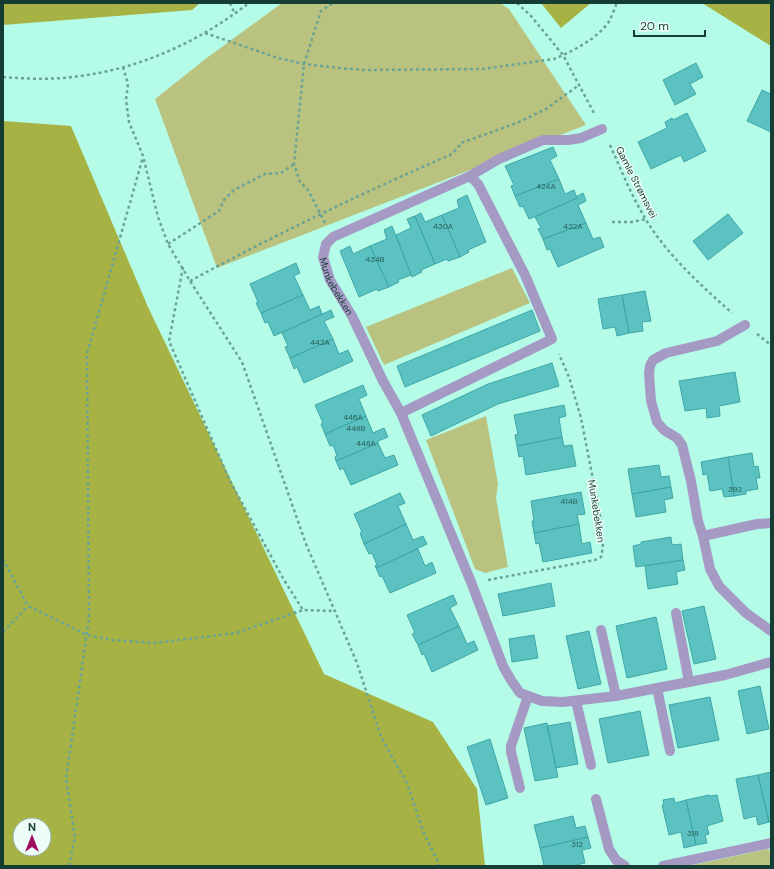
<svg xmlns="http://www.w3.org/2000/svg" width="774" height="869" viewBox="0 0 774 869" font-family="'DM Sans',sans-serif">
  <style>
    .green { fill: #b9c37f }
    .forest { fill: #a6b344; fill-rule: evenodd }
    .building { fill: #5cc1c1; stroke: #3fa7a7 }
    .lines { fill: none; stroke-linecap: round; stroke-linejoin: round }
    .path { stroke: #6ba394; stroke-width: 2.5; stroke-dasharray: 3 3; stroke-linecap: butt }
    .lane { stroke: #a49ac4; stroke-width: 10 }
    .labels { text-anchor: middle; stroke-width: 3; stroke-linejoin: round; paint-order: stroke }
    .number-label { font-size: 8px; fill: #285e57 }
    .street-label { font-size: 10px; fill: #163d34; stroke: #ecfdf7 }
  </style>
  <rect width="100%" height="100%" fill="#b5fce8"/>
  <path class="green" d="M 282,3 L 500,3 L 509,9 L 586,125 L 217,268 L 155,99 L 208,57 Z
    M 512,268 L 530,303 L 384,365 L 366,327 Z
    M 486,416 L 498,484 L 496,498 L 508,567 L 485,573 L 475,569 L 426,440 Z
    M 767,849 L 771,851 L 771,866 L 689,866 Z"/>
  <path class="forest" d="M 3,3 L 200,3 L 192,10 L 3,25 Z
    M 541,3 L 591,3 L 561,28 Z
    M 702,3 L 771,3 L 771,46 Z
    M 3,121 L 71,126 L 148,307 L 324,674 L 433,722 L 477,789 L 485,866 L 3,866 ZM 20,825 L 44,825 L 44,849 L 20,849 Z"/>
  <path class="building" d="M 696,63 L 703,77 L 690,84 L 696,94 L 675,105 L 663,80 Z
    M 762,90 L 771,94 L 771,132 L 747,121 Z
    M 687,113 L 706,151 L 684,162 L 681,155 L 651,169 L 638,142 L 667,128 L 665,122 L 672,118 L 673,120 Z
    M 553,147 L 557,156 L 550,160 L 559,179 L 515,196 L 511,186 L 514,185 L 505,166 Z
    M 559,179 L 565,194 L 574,190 L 577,198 L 529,219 L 523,206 L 520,207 L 515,196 Z
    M 583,193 L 586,201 L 578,205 L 586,223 L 543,239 L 538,229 L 541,228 L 535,217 L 577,198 L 576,197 Z
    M 467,195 L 486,242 L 468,250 L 469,252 L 460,257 L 442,215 L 459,208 L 457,200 Z
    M 421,213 L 425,222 L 442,215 L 460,257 L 448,261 L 447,259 L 435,264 L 415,216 Z
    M 728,214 L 743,233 L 708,260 L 693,241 Z
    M 415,216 L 435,264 L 421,270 L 422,272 L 412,277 L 396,235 L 411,228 L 407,219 Z
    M 586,223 L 593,239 L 600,237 L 604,247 L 558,267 L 550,249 L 547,250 L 543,239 Z
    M 392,226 L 411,275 L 398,280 L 399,282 L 389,287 L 370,246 L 387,239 L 384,230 Z
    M 350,246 L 353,254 L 370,246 L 389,287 L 378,291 L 377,289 L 359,297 L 340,251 Z
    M 296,263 L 300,273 L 294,276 L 303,295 L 261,313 L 256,303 L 258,302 L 250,284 Z
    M 645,291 L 651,321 L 642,322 L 643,331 L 629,333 L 622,295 Z
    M 303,295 L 310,310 L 319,306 L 322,314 L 274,336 L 268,322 L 265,323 L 261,313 Z
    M 622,295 L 629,333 L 617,336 L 615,327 L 603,329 L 598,299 Z
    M 331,310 L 334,317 L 324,321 L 333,339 L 290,358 L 285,347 L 288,346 L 282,333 Z
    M 532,310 L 540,331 L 405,387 L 397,366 Z
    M 333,339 L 339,354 L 348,350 L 353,361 L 304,383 L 297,367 L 294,369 L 290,358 Z
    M 552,363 L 559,386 L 498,404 L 431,436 L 422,415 L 488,384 Z
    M 735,372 L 740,402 L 719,406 L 720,416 L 707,418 L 706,408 L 685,411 L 679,381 Z
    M 363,385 L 367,395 L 359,399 L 366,416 L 325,434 L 321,424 L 323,423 L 315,405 Z
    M 564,405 L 566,416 L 559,418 L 562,437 L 517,446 L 515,435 L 518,434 L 514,415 Z
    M 366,416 L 373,433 L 384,428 L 388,437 L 378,441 L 378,443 L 336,461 L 335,457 L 337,456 L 333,445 L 330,446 L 325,434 Z
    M 562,437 L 564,446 L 572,445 L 576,466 L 526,475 L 523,456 L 519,457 L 517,446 Z
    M 378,443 L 385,458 L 394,455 L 398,465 L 351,485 L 343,468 L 340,470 L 336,461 Z
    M 752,453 L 754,467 L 758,466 L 760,478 L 756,478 L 758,489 L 746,491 L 746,494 L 734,496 L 728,457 Z
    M 728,457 L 734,496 L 724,497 L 722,489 L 710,491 L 707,474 L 703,475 L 701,462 Z
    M 659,465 L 661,477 L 669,476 L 671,487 L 632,494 L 628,469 Z
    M 671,487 L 673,498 L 664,500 L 666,512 L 636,517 L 632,494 Z
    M 581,492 L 585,514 L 577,515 L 579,524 L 534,533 L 532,521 L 534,521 L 531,501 Z
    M 400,493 L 405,503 L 398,506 L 406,524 L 364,544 L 360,533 L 362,532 L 354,514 Z
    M 406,524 L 413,540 L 423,536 L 427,544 L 376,568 L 375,566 L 377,565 L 372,553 L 369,554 L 364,544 Z
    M 579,524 L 582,544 L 590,542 L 592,553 L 543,562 L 539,543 L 536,544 L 534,533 Z
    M 671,537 L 672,545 L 681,544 L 683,560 L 636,567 L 633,546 L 641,544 L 641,542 Z
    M 418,549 L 425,566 L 432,562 L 436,573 L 390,593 L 382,576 L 380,577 L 376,568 Z
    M 683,560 L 685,570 L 676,572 L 678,584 L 648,589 L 645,566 Z
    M 551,583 L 555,606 L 503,616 L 498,594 Z
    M 453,595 L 457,604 L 450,608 L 459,626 L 418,645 L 412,634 L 415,633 L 407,615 Z
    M 704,606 L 716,659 L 694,664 L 682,611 Z
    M 656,617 L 667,669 L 627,678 L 616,626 Z
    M 459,626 L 467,644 L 474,641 L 478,650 L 432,672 L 424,654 L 422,655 L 418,645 Z
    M 589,631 L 601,684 L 578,689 L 566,636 Z
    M 534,635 L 538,658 L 512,662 L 509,639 Z
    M 760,686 L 769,729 L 747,734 L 738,691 Z
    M 710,697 L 719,740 L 678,748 L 669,705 Z
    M 640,711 L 649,755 L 608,763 L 599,719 Z
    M 570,722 L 578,764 L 556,768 L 547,726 Z
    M 547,723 L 558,777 L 535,781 L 524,728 Z
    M 490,739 L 508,798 L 486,805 L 467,747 Z
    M 771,772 L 771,822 L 769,822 L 758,775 Z
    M 758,775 L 769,822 L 758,825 L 756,816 L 744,819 L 736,779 Z
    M 709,795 L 710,796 L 717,795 L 723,821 L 707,826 L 709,834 L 705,835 L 707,843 L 696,845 L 686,800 Z
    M 674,798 L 675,803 L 686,800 L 696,845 L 684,848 L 681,832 L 669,835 L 662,805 L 664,805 L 663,800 Z
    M 573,816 L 576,828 L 585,826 L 588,837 L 540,848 L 534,825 Z
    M 588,837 L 591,848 L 582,850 L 585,863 L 576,865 L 577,866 L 544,866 L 540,848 Z"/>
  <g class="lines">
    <path class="path" d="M 230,3 L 235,14
      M 517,3 L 531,16 L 563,55 L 594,113
      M 205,33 L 278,58 L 304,64 L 339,68 L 364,70 L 482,69 L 554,59 C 573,51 595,40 608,23 C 612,17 614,9 617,3
      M 123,67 L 128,84 L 126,100 L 129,122 L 143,156 L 158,217 L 168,244 L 190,281 L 242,362 L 306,544 L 357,663 L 381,737 L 407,783 L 423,831 L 438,862 L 439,866
      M 3,77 C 28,79 54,80 80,76 C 142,68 200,41 249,3
      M 610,145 C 623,174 635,205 654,232 C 676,263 704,288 732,313
      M 612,222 L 632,222 L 646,219
      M 325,223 L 308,190 L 300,182 L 294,164 L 304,64 L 321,11 L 333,3
      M 168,244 L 219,211 L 224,200 L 234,190 L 265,174 L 281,173 L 294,164
      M 183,267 L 169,341 L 230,481 L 284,580 L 303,610 L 334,611
      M 190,281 C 275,235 362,193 450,155 L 457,149 L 461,143 L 517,123 L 546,109 L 579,85
      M 757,334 L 771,345
      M 3,559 L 28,606 L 87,635 L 112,640 L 154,643 L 236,633 L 303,610
      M 488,580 L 595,560 L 601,557 L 603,547 L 600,515 L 581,418 L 569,377 L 559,354
      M 3,632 L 28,606
      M 69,866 L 75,837 L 66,779 L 89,618 L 87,354 L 143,157"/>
    <g class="lane">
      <path id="s1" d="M 602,129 L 581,138 L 568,140 L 543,140 L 499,159 L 470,176 L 333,237 L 326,244 L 323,257 L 330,280 L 352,316 L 383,381 L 401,413 L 471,582 L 503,666 L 511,680 L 520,693 L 542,701 L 563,702 L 616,696 L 725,675 L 771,662"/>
      <path d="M 745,325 L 717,341 L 666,353 L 653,360 L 650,366 L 649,373 L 651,401 L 657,422 L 664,430 L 677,438 L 682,445 L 691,481 L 698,521 L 703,536 L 710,569 L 719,586 L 746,613 L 771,631"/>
      <path d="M 401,413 L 552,339 L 525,275 L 478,184 L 470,176"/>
      <path d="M 703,536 L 757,524 L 771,523"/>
      <path d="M 676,613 L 689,682"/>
      <path d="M 601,630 L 616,696"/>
      <path d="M 657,688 L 670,751"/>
      <path d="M 576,701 L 591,765"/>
      <path d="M 520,788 L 511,752 L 511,746 L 528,696"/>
      <path d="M 596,799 L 609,849 L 616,860 L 625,866"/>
      <path d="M 663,866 L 771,843"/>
    </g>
  </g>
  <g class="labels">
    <g class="number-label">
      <text x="546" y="189">424A</text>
      <text x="443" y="229">430A</text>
      <text x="573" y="229">422A</text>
      <text x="375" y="262">434B</text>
      <text x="320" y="345">442A</text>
      <text x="353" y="420">446A</text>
      <text x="356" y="431">448B</text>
      <text x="366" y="446">448A</text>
      <text x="735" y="492">392</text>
      <text x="569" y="504">414B</text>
      <text x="693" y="836">318</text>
      <text x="577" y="847">312</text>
    </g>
    <g class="street-label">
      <text transform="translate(637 182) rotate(63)" y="4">Gamle Strømsvei</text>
      <text dy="4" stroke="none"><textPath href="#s1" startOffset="348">Munkebekken</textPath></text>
      <text transform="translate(597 511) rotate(81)" y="4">Munkebekken</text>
    </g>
  </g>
  <rect width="774" height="869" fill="none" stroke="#163d34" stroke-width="8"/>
  <g transform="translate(32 837)"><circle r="19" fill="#ecfdf7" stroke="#96b0a9"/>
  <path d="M0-3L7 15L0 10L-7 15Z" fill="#9d0f5c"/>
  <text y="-6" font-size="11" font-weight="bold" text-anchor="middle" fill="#163d34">N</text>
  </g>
  <path d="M634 30v6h71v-6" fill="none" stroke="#163d34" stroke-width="2"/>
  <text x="640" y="30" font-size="12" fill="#163d34" stroke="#ecfdf7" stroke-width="3" paint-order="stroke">20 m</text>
</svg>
